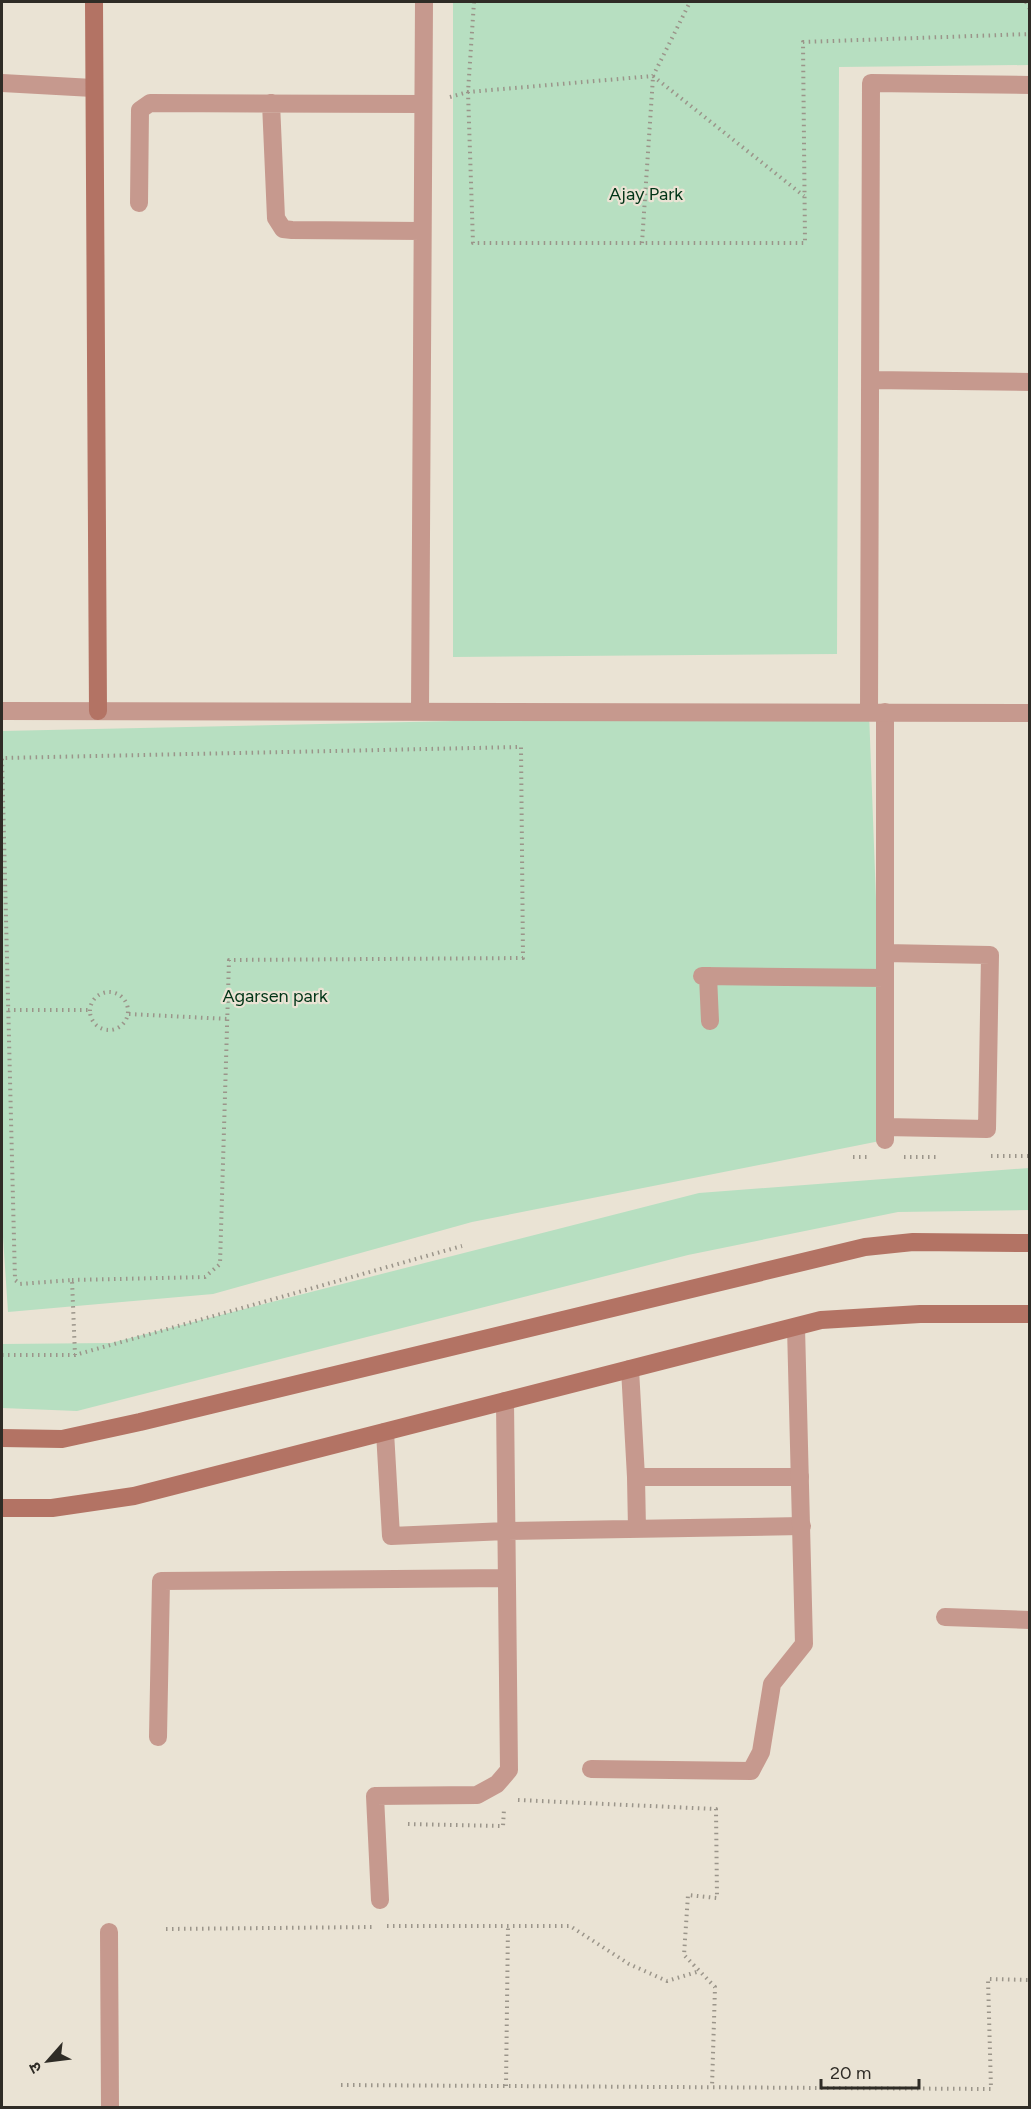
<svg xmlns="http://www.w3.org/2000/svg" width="1031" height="2109" viewBox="0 0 1031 2109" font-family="Figtree,'Noto Sans Devanagari',sans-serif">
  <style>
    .green { fill: #b7dfc1 }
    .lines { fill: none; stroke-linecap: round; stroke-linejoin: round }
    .path { stroke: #9b958a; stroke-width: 4; stroke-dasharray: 1.5 4.5; stroke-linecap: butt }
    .lane { stroke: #c6998e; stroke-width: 18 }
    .street { stroke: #c6998e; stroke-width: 18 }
    .secondary { stroke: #b37364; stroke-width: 18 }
    .labels { text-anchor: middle; stroke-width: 4.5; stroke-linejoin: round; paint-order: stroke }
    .park-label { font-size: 18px; fill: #003416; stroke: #eae3d4 }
  </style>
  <rect width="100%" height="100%" fill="#eae3d4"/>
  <path class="green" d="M 453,2 L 1029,2 L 1029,65 L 839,67 L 837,654 L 453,657 Z
    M 869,712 L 885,1140 L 472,1222 L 213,1294 L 8,1312 L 2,1222 L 2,731 Z
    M 1029,1168 L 1029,1210 L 898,1212 L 688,1255 L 77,1411 L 2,1408 L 2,1344 L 111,1343 L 699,1193 Z"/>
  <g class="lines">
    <path class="path" d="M 474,2 L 468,92 L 473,243 L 805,243 L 803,42 L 1030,34
      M 1026,2 L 1030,9
      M 653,76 L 804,196
      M 450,97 L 468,92 L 653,76 L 690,2
      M 642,243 L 653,77
      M90 1011a19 19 0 1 1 38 0a19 19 0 1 1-38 0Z
      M 8,1010 L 90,1010
      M 129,1014 L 228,1019
      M 991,1156 L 1030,1156
      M 853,1157 L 867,1157
      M 904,1157 L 939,1157
      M 72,1280 L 205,1277 L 220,1264 L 229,960 L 523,958 L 521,747 L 2,758 L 15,1280 L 20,1284 L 72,1280 L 75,1355
      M 2,1355 L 75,1355 L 462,1246
      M 518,1800 L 716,1809 L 717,1898 L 688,1895 L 684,1955 L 715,1987 L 712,2087
      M 408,1824 L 503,1826 L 504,1809
      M 387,1926 L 570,1926 L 629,1964 L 667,1981 L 700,1971
      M 166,1929 L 373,1927
      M 341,2085 L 991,2089 L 988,1979 L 1030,1980
      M 506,2086 L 508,1925"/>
    <path class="lane" d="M 885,712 L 885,1140
      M 885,953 L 990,955 L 987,1129 L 885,1127
      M 702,976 L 885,978
      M 708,976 L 710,1021
      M 630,1369 L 636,1477 L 800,1477
      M 385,1432 L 391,1536 L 506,1531 L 802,1526
      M 636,1477 L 637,1529
      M 945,1617 L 1030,1620
      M 158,1737 L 161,1581 L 507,1578
      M 380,1900 L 375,1796 L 477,1795 L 497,1784 L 509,1770 L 505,1401
      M 109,1932 L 110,2108"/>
    <path class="street" d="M 2,83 L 93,88
      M 271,103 L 276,218 L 283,229 L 292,230 L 422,231
      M 139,203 L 140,110 L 150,103 L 423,104
      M 870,380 L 1030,382
      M 2,711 L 1030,713
      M 420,712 L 424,2
      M 869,712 L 871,83 L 1030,85
      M 591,1769 L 751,1771 L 761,1752 L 772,1684 L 804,1644 L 796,1327"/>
    <path class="secondary" d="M 94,2 L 98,711
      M 2,1438 L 62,1439 L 140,1422 L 865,1247 L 913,1242 L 1030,1243
      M 2,1508 L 52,1508 L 134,1496 L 821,1320 L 920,1314 L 1030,1314"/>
  </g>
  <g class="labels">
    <g class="park-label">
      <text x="646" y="200">Ajay Park</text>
      <text x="275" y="1002">Agarsen park</text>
    </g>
  </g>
  <rect width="1031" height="2109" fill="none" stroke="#2f2c26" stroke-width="6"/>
  <g transform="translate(48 2061) rotate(242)" stroke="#eae3d4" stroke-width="4.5" paint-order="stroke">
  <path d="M0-4.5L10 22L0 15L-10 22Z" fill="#2f2c26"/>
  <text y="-9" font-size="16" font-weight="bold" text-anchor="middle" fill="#2f2c26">उ</text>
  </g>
  <path d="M821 2079v9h98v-9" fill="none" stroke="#2f2c26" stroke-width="3"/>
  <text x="830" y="2079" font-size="18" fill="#2f2c26" stroke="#eae3d4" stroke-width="4.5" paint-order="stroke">20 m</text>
</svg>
